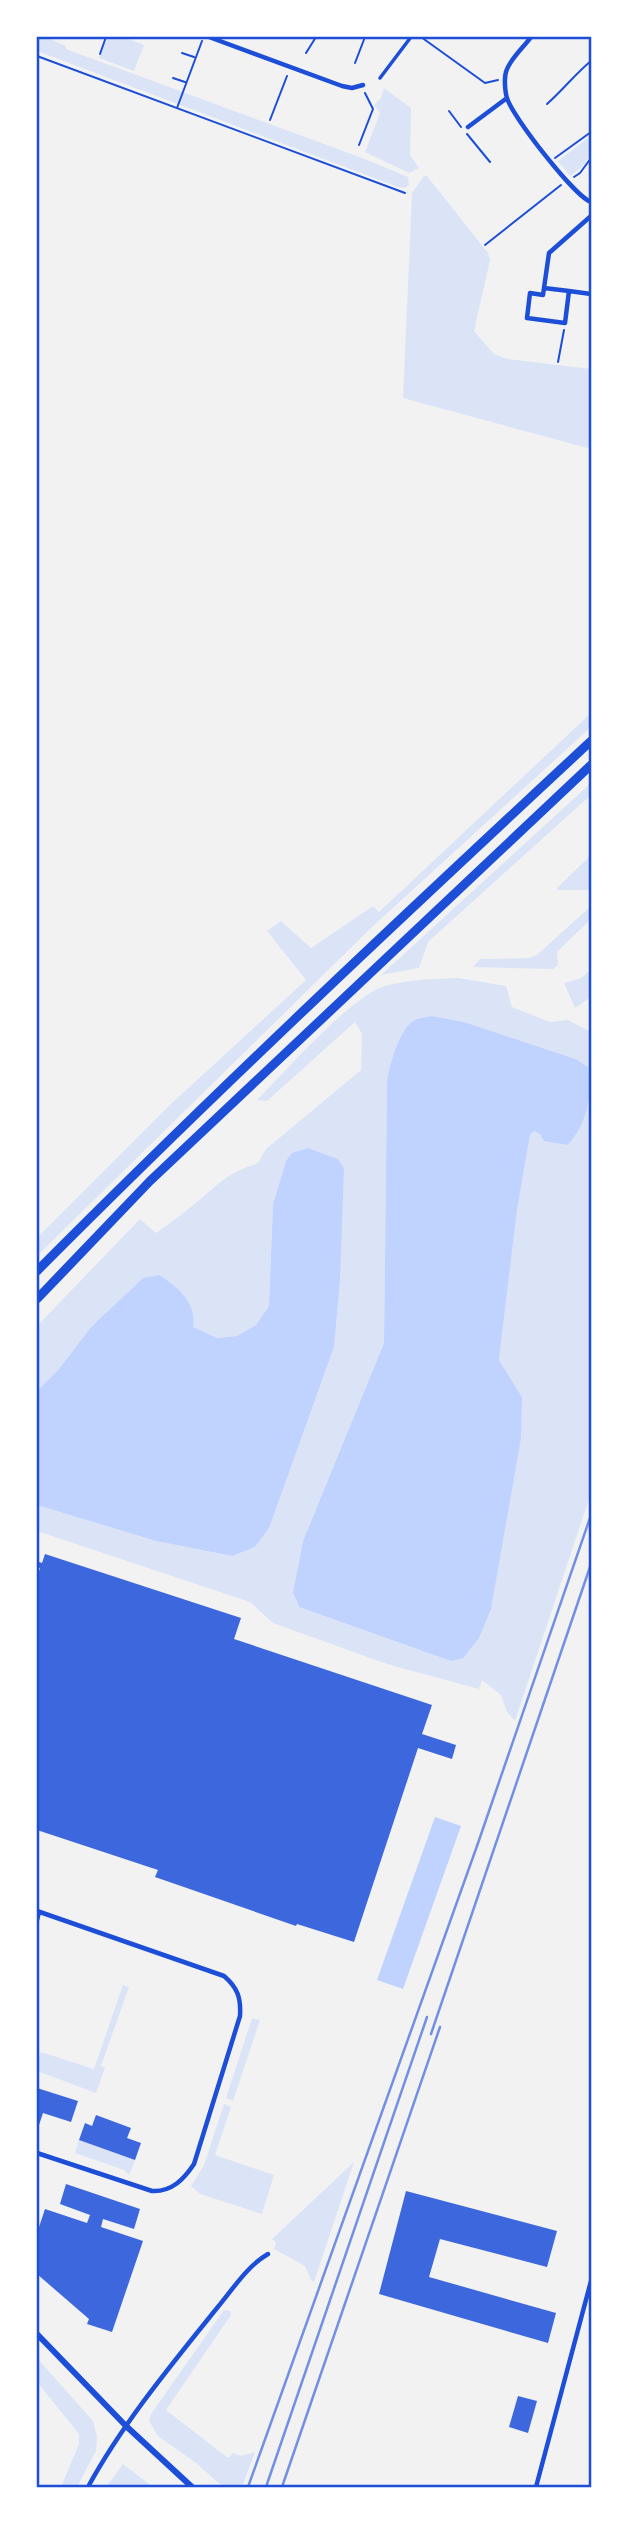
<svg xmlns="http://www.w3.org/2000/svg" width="628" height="2524" viewBox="0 0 628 2524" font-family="'Open Sans',sans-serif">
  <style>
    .green { fill: #dbe4f7 }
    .water { fill: #bfd3fe }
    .building { fill: #3d67dc }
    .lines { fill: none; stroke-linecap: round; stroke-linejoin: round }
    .path { stroke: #1d4ed8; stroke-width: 2 }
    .pedestrian { stroke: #1d4ed8; stroke-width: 3.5 }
    .minor { stroke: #1d4ed8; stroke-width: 4.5 }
    .secondary { stroke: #1d4ed8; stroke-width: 6 }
    .motorway { stroke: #1d4ed8; stroke-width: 9 }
    .rail { stroke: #7290e2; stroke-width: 2.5 }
    .neatline { fill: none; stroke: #1d4ed8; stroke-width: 2.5 }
  </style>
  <rect width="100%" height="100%" fill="#f2f2f2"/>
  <path class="green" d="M 37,37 L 45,37 L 66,46 L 66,49 L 365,159 L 408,177 L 409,185 L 405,188 L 398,187 L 37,51 Z
    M 108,37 L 123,37 L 144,45 L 134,71 L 99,58 Z
    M 384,88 L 411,108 L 410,155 L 419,168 L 409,173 L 365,152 L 380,113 L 374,105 L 381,98 Z
    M 591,136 C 591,158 588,163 570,176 L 558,161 Z
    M 424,176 L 427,176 L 488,253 L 490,260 L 474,331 L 494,354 L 507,359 L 591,369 L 591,449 L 403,398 L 412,193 Z
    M 591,713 L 591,727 L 372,927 L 37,1256 L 37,1238 L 172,1103 L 306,980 L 267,931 L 281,921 L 311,948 L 373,906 L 379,912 Z
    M 591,783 L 591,795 L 428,942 L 419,968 L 381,975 Z
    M 591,855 L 591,866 L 589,868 L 591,871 L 591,890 L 557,890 L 557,888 Z
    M 591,906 L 591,919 L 557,952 L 558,965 L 553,969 L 473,967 L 480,959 L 529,958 L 537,955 Z
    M 591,970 L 591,997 L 575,1008 L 564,983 L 581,978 Z
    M 459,978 L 506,986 L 512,1007 L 550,1022 L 568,1020 L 591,1032 L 591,1079 L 588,1067 L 576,1059 L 464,1022 L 432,1016 L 387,1081 L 384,1343 L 303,1541 L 293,1592 L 299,1607 L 451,1661 L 522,1397 L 499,1360 L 517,1210 L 530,1135 L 534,1131 L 568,1145 C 581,1130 589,1108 591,1088 L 591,1493 L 515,1721 L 507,1712 L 501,1695 L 482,1680 L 479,1689 L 387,1664 L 273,1623 L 250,1602 L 37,1531 L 37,1505 L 156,1541 L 231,1556 L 255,1547 L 269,1527 L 334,1347 L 344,1168 L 338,1159 L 308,1148 L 286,1161 L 273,1204 L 269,1306 L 256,1325 L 237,1336 L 217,1338 L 192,1327 L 143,1278 L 91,1327 L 59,1369 L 37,1391 L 37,1326 L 140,1219 L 156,1233 C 170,1223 184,1213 197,1202 C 219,1184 228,1172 257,1164 L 266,1149 L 361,1070 L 362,1034 L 355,1022 L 267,1101 L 257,1100 C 285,1072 351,996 385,986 C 410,979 434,979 459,978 Z
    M 123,1985 L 129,1987 L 101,2066 L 105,2068 L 96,2093 L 37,2071 L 37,2055 L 39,2056 L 41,2052 L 94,2069 Z
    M 252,2018 L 260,2020 L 233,2101 L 226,2098 Z
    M 224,2104 L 231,2107 L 215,2155 L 274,2175 L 262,2214 L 200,2194 L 191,2186 L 204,2165 Z
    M 79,2140 L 135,2160 L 129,2175 L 124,2170 L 75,2153 Z
    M 354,2162 L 314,2282 L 311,2280 L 305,2266 L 274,2249 L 276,2242 L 272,2239 Z
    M 224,2310 L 230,2311 L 231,2315 L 166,2410 L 228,2458 L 233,2453 L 241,2456 L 255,2452 L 242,2487 L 223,2487 L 196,2463 L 158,2436 L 149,2421 L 151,2414 Z
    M 37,2358 L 93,2421 L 97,2436 L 96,2451 L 77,2487 L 61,2487 L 79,2444 L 79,2434 L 37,2382 Z
    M 123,2464 L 153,2487 L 106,2487 Z"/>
  <path class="water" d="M 432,1016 L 464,1022 L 576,1059 L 588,1067 C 594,1094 586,1125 568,1145 L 544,1141 L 540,1134 L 534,1131 L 530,1135 L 517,1210 L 499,1360 L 522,1397 L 521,1438 L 491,1609 L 479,1638 L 463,1658 L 451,1661 L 299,1607 L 293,1592 L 303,1541 L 384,1343 L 387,1081 C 390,1065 399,1028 415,1020 C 419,1018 427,1017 432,1016 Z
    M 308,1148 L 338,1159 L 344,1168 L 340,1279 L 334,1347 L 269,1528 L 255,1547 L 232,1556 L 156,1541 L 37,1505 L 37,1391 L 59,1369 L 91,1327 L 143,1278 L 159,1275 C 177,1286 197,1303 193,1327 L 217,1338 L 237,1336 L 256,1325 L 269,1306 L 273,1204 L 286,1161 L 292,1153 Z
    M 435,1817 L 461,1826 L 403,1989 L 377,1980 Z"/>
  <path class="building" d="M 45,1554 L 241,1618 L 234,1639 L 432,1705 L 422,1734 L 456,1745 L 452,1759 L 418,1748 L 354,1942 L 297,1924 L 296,1926 L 155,1877 L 158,1870 L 37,1830 L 37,1579 L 40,1568 L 37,1567 L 37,1561 L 42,1563 Z
    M 37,2088 L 78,2101 L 71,2122 L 43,2113 L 37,2131 Z
    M 96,2115 L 131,2128 L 127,2138 L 141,2143 L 135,2160 L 79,2140 L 85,2123 L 92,2126 Z
    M 66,2184 L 140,2209 L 134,2229 L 103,2219 L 101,2227 L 143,2241 L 112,2332 L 87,2324 L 89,2319 L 37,2274 L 37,2233 L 45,2209 L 87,2223 L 90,2215 L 60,2204 Z
    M 406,2191 L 557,2231 L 547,2267 L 440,2239 L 429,2277 L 556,2313 L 548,2343 L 379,2294 Z
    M 518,2396 L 537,2401 L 528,2433 L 509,2427 Z"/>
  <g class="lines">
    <path class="path" d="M 421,37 L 485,83 L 498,80
      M 182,53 L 194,57
      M 306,53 L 316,37
      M 100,54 L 106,37
      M 37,56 L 405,193
      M 355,63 L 365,37
      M 173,78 L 185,82
      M 547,104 C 563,90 575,74 591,61
      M 177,108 L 202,41
      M 449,111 L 461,127
      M 270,120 L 287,76
      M 467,134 L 490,162
      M 359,145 L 373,109 L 365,93
      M 555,158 L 591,132
      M 574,177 L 580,173 L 591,158
      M 485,245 L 561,185
      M 558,362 L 564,330"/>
    <path class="pedestrian" d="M 380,78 L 411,37"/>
    <path class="minor" d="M 209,37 L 342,86 L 352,88 L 363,85
      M 531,37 C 524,47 509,60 506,72 C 504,78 505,92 507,98 C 512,116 575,197 591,202
      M 468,127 L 507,98
      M 591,216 L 549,253 L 543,295 L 530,293 L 527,318 L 565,323 L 569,291 L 591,294
      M 544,288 L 569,291
      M 37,1911 L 224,1976 C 238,1988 241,1998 240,2016 L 194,2164 C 184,2179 172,2192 152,2191 L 37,2153
      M 37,1920 L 39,1912
      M 88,2487 C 123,2423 171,2365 217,2308 C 233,2289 247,2266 268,2254
      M 536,2487 L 591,2281"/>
    <path class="secondary" d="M 37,2334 L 126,2426 L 192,2487"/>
    <path class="motorway" d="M 37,1271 C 217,1090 404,915 591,741
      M 37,1299 L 150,1181 L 591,765"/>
    <path class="rail" d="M 431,2034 L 591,1564
      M 248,2487 L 477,1846 L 591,1515
      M 266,2487 L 427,2017
      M 282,2487 L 440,2027"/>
  </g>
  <rect width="628" height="2524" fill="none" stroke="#ffffff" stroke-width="77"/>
  <rect x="38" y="38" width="552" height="2448" class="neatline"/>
</svg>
